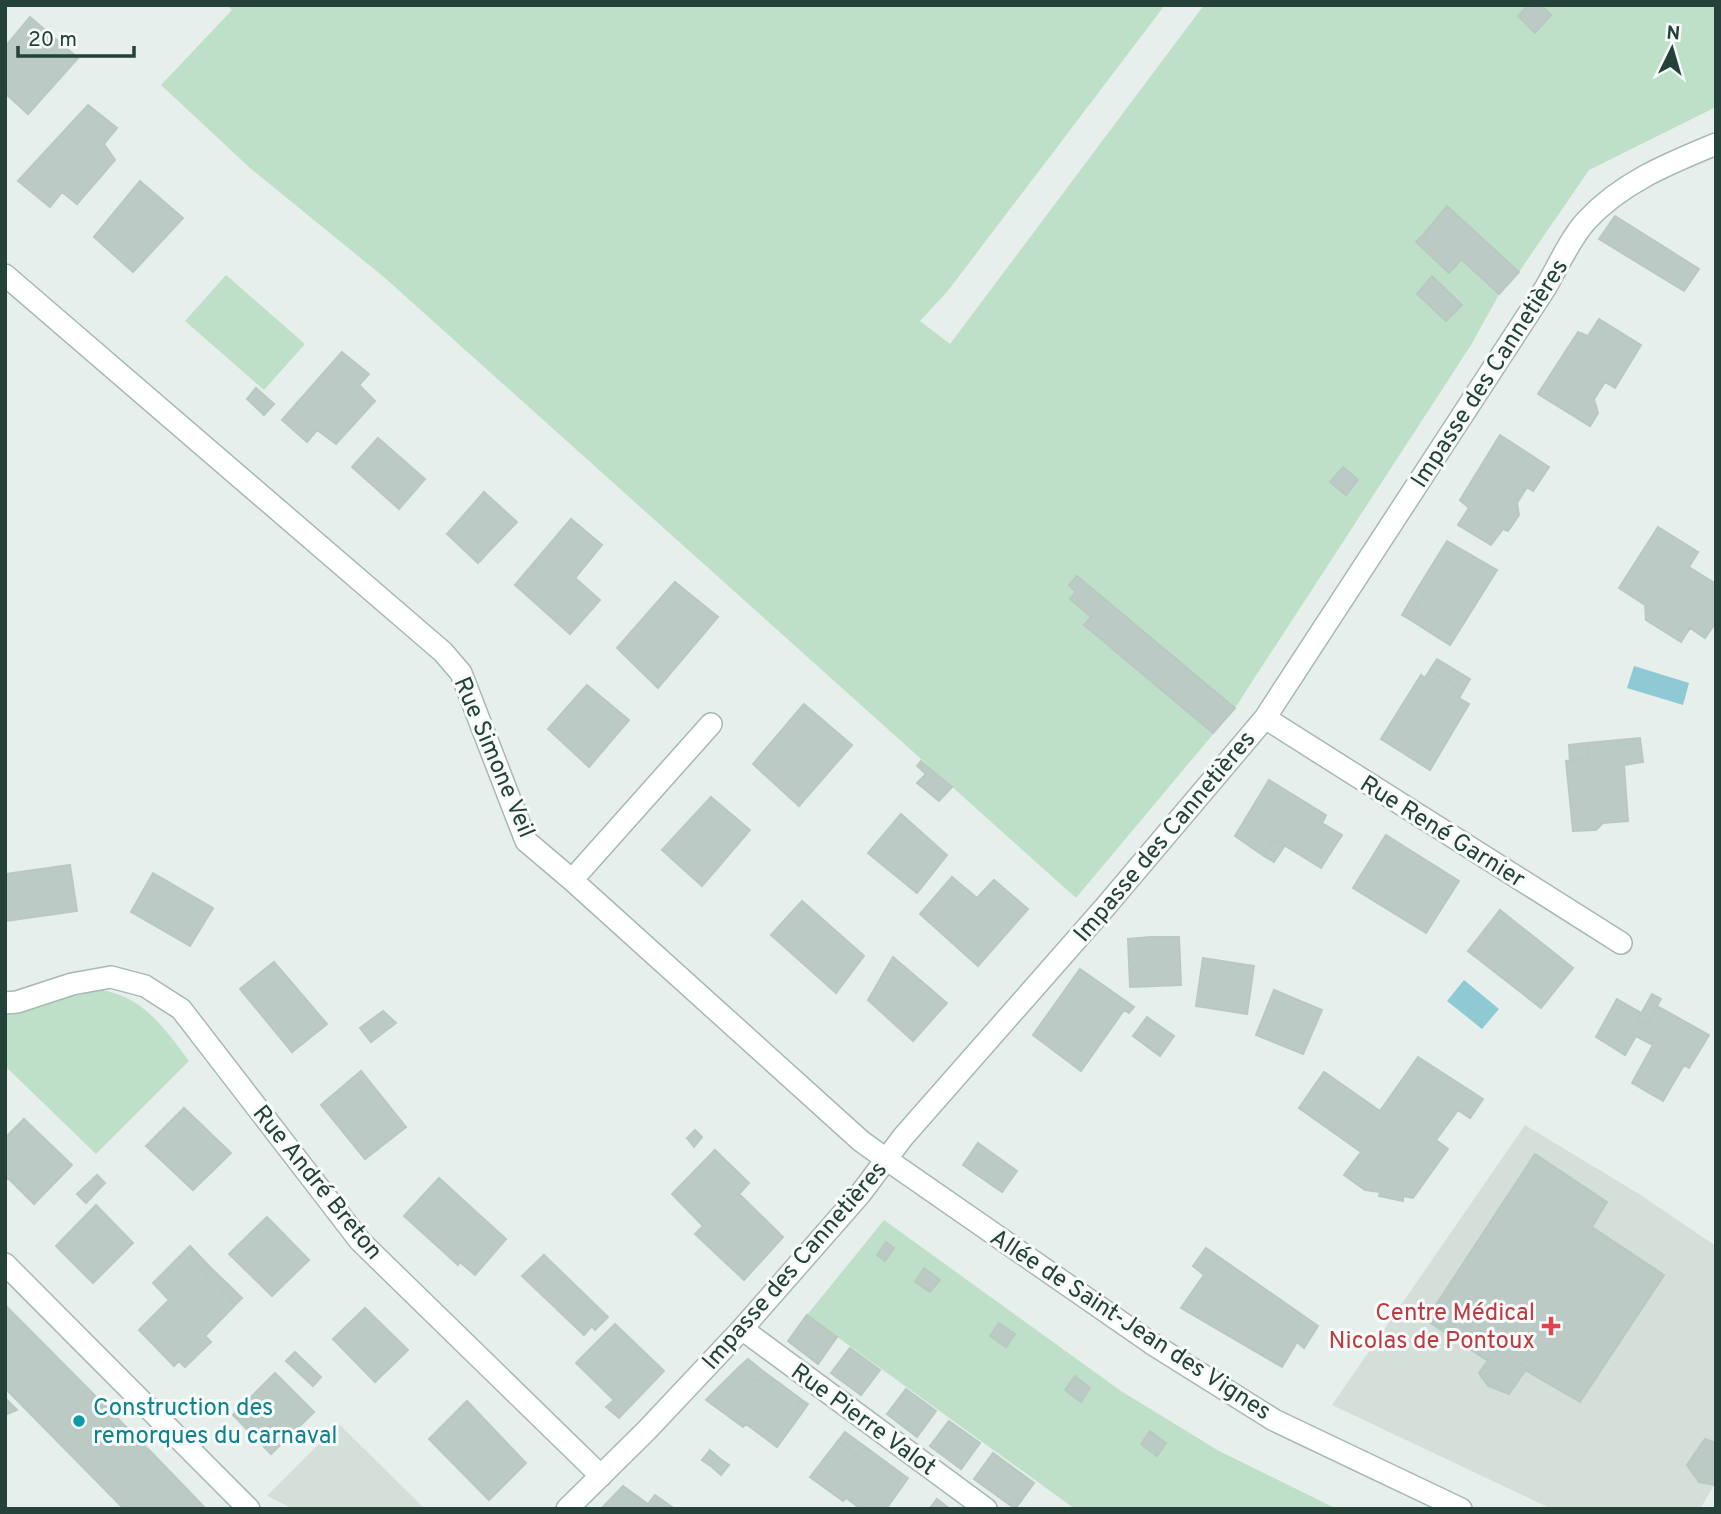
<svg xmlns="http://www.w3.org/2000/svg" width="1721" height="1514" viewBox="0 0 1721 1514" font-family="Overpass,sans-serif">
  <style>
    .built { fill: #d4dfda }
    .green { fill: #bfe0c8 }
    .water { fill: #8ec9d4 }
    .building { fill: #bbcac4; stroke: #b8c9c2; stroke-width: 2 }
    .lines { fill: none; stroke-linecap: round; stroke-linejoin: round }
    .minor-casing { stroke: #a8b8b2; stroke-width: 24 }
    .minor { stroke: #fff; stroke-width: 21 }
    .health-dot { fill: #e0444e; stroke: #f7fbf9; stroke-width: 2.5 }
    .culture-dot { fill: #0f9aa8; stroke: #f7fbf9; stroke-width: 2.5 }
    .labels { text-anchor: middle; stroke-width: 6; stroke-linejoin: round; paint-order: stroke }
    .street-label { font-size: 24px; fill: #24423a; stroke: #f7fbf9 }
    .health-label { font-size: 24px; fill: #be3a42; stroke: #f7fbf9; text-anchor: end }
    .culture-label { font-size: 24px; fill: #0d838f; stroke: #f7fbf9; text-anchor: start }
  </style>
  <rect width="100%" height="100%" fill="#e6efeb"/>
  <path class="built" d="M 1525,1125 L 1639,1194 L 1716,1246 L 1716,1482 L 1700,1509 L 1552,1509 L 1332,1405 Z
    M 339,1424 L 425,1509 L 293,1509 L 267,1496 Z"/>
  <path class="green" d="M 227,5 L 1165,5 L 947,292 L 920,321 L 950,344 L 1204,5 L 1716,5 L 1716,107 L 1589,170 L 1519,272 L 1501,291 L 1471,345 L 1235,708 L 1076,898 L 385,278 L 250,168 L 161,85 L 232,10 Z
    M 226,275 L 305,344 L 264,390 L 185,321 Z
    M 86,988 C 140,992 159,1021 189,1061 L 96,1154 L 5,1066 L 5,1014 L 51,993 Z
    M 884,1220 L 1121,1391 L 1219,1451 L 1337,1509 L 1075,1509 L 807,1315 Z"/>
  <path class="water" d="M 1634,666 L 1689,683 L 1683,705 L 1627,688 Z
    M 1464,980 L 1499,1009 L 1482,1029 L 1447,1001 Z"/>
  <path class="building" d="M 1528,5 L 1541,5 L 1551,15 L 1535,33 L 1518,16 Z
    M 30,17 L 78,58 L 28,114 L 5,93 L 5,47 Z
    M 88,105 L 117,128 L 104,144 L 115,160 L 77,204 L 62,192 L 50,207 L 18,181 Z
    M 140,181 L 183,218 L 133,272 L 94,237 Z
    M 1447,206 L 1519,272 L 1499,294 L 1461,259 L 1456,266 L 1423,235 Z
    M 1615,216 L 1699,269 L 1684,291 L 1599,239 Z
    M 1423,235 L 1456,266 L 1449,273 L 1416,242 Z
    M 1432,276 L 1462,305 L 1446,321 L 1417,294 Z
    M 1599,319 L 1641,345 L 1615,388 L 1605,382 L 1594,399 L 1598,413 L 1590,426 L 1538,394 L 1578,332 L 1588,336 Z
    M 342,352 L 369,374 L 359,385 L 375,401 L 336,444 L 317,430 L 307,442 L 282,420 Z
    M 256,388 L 274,404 L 264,415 L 247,399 Z
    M 1500,435 L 1549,467 L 1533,491 L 1527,487 L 1517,503 L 1519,515 L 1508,531 L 1503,529 L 1491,545 L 1458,525 L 1469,508 L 1460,500 Z
    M 378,438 L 425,479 L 399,509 L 352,467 Z
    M 1343,467 L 1358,480 L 1346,495 L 1330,482 Z
    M 484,492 L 517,522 L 478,563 L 447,534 Z
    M 571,519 L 602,545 L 575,578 L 600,600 L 570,634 L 515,585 Z
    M 1658,527 L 1698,552 L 1689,567 L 1716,584 L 1716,622 L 1705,638 L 1690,628 L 1681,642 L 1646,620 L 1645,605 L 1619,588 Z
    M 1447,541 L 1497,570 L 1450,645 L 1409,619 L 1425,593 L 1418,588 Z
    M 1077,576 L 1235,708 L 1213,733 L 1084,625 L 1091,617 L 1070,599 L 1076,592 L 1069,585 Z
    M 675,582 L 718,617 L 658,688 L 617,648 Z
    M 1418,588 L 1425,593 L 1409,619 L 1402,615 Z
    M 1437,659 L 1470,679 L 1463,691 L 1430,670 Z
    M 1430,670 L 1463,691 L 1459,698 L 1469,704 L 1430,770 L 1381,739 L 1421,675 L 1425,678 Z
    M 587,685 L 629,720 L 589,767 L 548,729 Z
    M 804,704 L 852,745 L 799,806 L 753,764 Z
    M 1640,738 L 1643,762 L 1624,765 L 1628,821 L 1603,823 L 1596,830 L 1573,831 L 1566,761 L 1588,759 L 1587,743 Z
    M 1587,743 L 1588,759 L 1570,761 L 1569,745 Z
    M 921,761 L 952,787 L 939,801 L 917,783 L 926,774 L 917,766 Z
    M 1269,780 L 1326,815 L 1322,823 L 1342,835 L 1321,868 L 1274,839 L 1264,856 L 1235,836 Z
    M 711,797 L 750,830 L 702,886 L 662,850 Z
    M 901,814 L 947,855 L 917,893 L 868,853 Z
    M 1386,835 L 1459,881 L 1426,933 L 1353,888 Z
    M 1274,839 L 1285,845 L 1274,862 L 1264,856 Z
    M 70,865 L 77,911 L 5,921 L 5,874 Z
    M 153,873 L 213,908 L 190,946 L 131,912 Z
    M 952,877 L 977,898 L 994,880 L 1028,909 L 978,966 L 920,914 Z
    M 802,901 L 864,956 L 836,993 L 771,935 Z
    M 1500,910 L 1573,968 L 1541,1008 L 1468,951 Z
    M 1151,937 L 1179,937 L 1181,985 L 1130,987 L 1128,939 Z
    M 893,957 L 947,1003 L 913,1041 L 868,1000 Z
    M 1203,958 L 1254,966 L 1247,1014 L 1196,1006 Z
    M 274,962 L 327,1024 L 292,1052 L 240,989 Z
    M 1080,969 L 1134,1007 L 1129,1013 L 1124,1010 L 1081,1071 L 1033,1035 Z
    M 1274,990 L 1322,1010 L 1303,1054 L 1256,1035 Z
    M 1652,994 L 1661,999 L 1646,1025 L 1637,1021 Z
    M 1617,999 L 1641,1013 L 1637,1021 L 1646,1025 L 1657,1006 L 1709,1035 L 1689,1068 L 1684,1065 L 1663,1101 L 1632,1083 L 1653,1045 L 1636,1036 L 1625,1055 L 1596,1037 Z
    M 383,1011 L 396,1023 L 371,1042 L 360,1028 Z
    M 1147,1017 L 1174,1036 L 1160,1056 L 1133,1036 Z
    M 1418,1057 L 1483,1099 L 1470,1118 L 1458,1110 L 1436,1140 L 1448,1149 L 1413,1198 L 1403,1196 L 1403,1201 L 1379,1196 L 1380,1192 L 1365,1190 L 1344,1175 L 1361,1152 L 1299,1108 L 1324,1072 L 1380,1111 Z
    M 361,1071 L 406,1127 L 365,1159 L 321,1105 Z
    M 184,1108 L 231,1153 L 193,1190 L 146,1146 Z
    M 24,1119 L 72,1165 L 34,1204 L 8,1178 L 5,1181 L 5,1138 Z
    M 695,1130 L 702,1137 L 694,1147 L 687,1138 Z
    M 978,1143 L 1017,1171 L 1002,1192 L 963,1165 Z
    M 715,1150 L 749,1183 L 739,1194 L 783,1237 L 744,1280 L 695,1234 L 703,1226 L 672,1194 Z
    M 1535,1154 L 1607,1202 L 1592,1227 L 1664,1275 L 1580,1402 L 1525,1370 L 1527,1368 L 1497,1348 L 1488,1361 L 1426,1320 Z
    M 97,1175 L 105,1183 L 86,1203 L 77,1194 Z
    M 439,1178 L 506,1239 L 475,1275 L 460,1262 L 458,1265 L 404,1216 Z
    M 96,1205 L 133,1243 L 93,1283 L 56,1246 Z
    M 267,1217 L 309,1260 L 272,1296 L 229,1254 Z
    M 886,1242 L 894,1248 L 885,1261 L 877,1255 Z
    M 190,1246 L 207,1264 L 201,1269 L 236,1304 L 205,1336 L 211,1342 L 185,1367 L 179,1361 L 174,1366 L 139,1330 L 169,1300 L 153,1283 Z
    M 1206,1248 L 1318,1326 L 1304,1348 L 1297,1342 L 1282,1367 L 1181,1308 L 1204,1275 L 1193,1266 Z
    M 544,1255 L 608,1317 L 595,1330 L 592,1326 L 584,1335 L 522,1276 Z
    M 207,1264 L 242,1298 L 236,1304 L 202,1270 Z
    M 924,1268 L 940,1280 L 930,1292 L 915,1282 Z
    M 5,1305 L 153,1454 L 206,1509 L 124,1509 L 5,1388 Z
    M 365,1308 L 408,1350 L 375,1382 L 333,1339 Z
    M 807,1315 L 837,1337 L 818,1364 L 788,1341 Z
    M 999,1323 L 1015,1334 L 1006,1347 L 990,1336 Z
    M 615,1324 L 664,1371 L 619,1418 L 606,1407 L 614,1400 L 576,1363 Z
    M 850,1348 L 880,1370 L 861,1395 L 831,1373 Z
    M 1497,1348 L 1527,1368 L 1509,1394 L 1488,1386 L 1479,1373 Z
    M 295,1352 L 321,1377 L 313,1386 L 286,1361 Z
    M 748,1359 L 764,1372 L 757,1382 L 738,1368 Z
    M 738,1368 L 757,1382 L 764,1372 L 802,1400 L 794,1410 L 801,1414 L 777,1447 L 746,1424 L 743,1427 L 706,1400 Z
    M 275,1373 L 314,1412 L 271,1454 L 233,1415 Z
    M 1075,1376 L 1090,1388 L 1081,1402 L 1065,1390 Z
    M 906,1389 L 936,1411 L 917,1437 L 887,1414 Z
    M 5,1398 L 17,1410 L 5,1415 Z
    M 802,1400 L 808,1404 L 801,1414 L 794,1410 Z
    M 467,1401 L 526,1463 L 489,1500 L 429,1439 Z
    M 949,1421 L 980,1443 L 961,1469 L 930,1446 Z
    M 1150,1431 L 1166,1443 L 1157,1456 L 1141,1444 Z
    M 845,1432 L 864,1446 L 857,1455 L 838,1441 Z
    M 1705,1439 L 1716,1443 L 1716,1485 L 1699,1482 L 1687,1465 Z
    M 838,1441 L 857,1455 L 864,1446 L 902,1474 L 895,1483 L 901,1488 L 886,1509 L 861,1509 L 846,1498 L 843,1501 L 810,1477 Z
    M 710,1450 L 719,1458 L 712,1467 L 702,1460 Z
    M 993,1453 L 1034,1483 L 1021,1501 L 1015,1496 L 1010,1505 L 974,1479 Z
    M 719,1458 L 729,1465 L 721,1475 L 712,1467 Z
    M 902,1474 L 908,1478 L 901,1488 L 895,1483 Z
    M 623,1486 L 648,1504 L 654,1509 L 601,1509 Z
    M 655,1495 L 672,1507 L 671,1509 L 654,1509 L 648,1504 Z
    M 1015,1496 L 1021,1501 L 1015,1509 L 1010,1505 Z
    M 937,1499 L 950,1509 L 930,1508 Z"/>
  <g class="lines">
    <g class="minor-casing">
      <path id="minor" d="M 5,275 L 443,652 L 461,673 L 526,841 L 572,880 L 861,1141 L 886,1159 L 1151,1343 L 1274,1420 L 1461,1509
        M 1265,718 L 1621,943
        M 572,880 L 711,724
        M 5,1003 L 17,1002 L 72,984 L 111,977 L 145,986 L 181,1009 L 360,1241 L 601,1476
        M 5,1264 L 249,1509
        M 742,1329 L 986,1509
        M 567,1509 L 647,1430 L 742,1329 L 861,1193 L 903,1137 L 1106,906 L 1265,718 L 1546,287 C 1558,266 1570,239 1586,221 C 1622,182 1668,164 1716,144"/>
    </g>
    <use href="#minor" class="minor"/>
  </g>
  <path class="health-dot" d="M1547.5 1315.5h7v7h7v7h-7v7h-7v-7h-7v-7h7z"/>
  <circle class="culture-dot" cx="79" cy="1421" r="7"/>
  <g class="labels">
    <g class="street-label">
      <text transform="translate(1489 373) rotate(-57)" y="8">Impasse des Cannetières</text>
      <text transform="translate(495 757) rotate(67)" y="8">Rue Simone Veil</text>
      <text transform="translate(1443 831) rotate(32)" y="8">Rue René Garnier</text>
      <text transform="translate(1164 836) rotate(-50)" y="8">Impasse des Cannetières</text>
      <text transform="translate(318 1182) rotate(51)" y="8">Rue André Breton</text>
      <text transform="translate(794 1265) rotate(-49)" y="8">Impasse des Cannetières</text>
      <text transform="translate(1131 1324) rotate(33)" y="8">Allée de Saint-Jean des Vignes</text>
      <text transform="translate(864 1419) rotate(36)" y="8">Rue Pierre Valot</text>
    </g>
    <g class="health-label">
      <text x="1535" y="1320">Centre Médical<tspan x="1535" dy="28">Nicolas de Pontoux</tspan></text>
    </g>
    <g class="culture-label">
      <text x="93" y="1415">Construction des<tspan x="93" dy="28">remorques du carnaval</tspan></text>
    </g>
  </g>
  <rect width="1721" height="1514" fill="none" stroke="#24423a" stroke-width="14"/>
  <g transform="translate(1672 49) rotate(5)" stroke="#f7fbf9" stroke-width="5" paint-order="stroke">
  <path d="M0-5L12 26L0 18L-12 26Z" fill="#24423a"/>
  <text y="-10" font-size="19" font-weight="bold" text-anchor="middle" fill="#24423a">N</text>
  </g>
  <path d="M18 46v10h116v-10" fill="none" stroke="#24423a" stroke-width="3.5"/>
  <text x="28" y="46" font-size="21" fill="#24423a" stroke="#f7fbf9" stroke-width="5" paint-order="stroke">20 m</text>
</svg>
